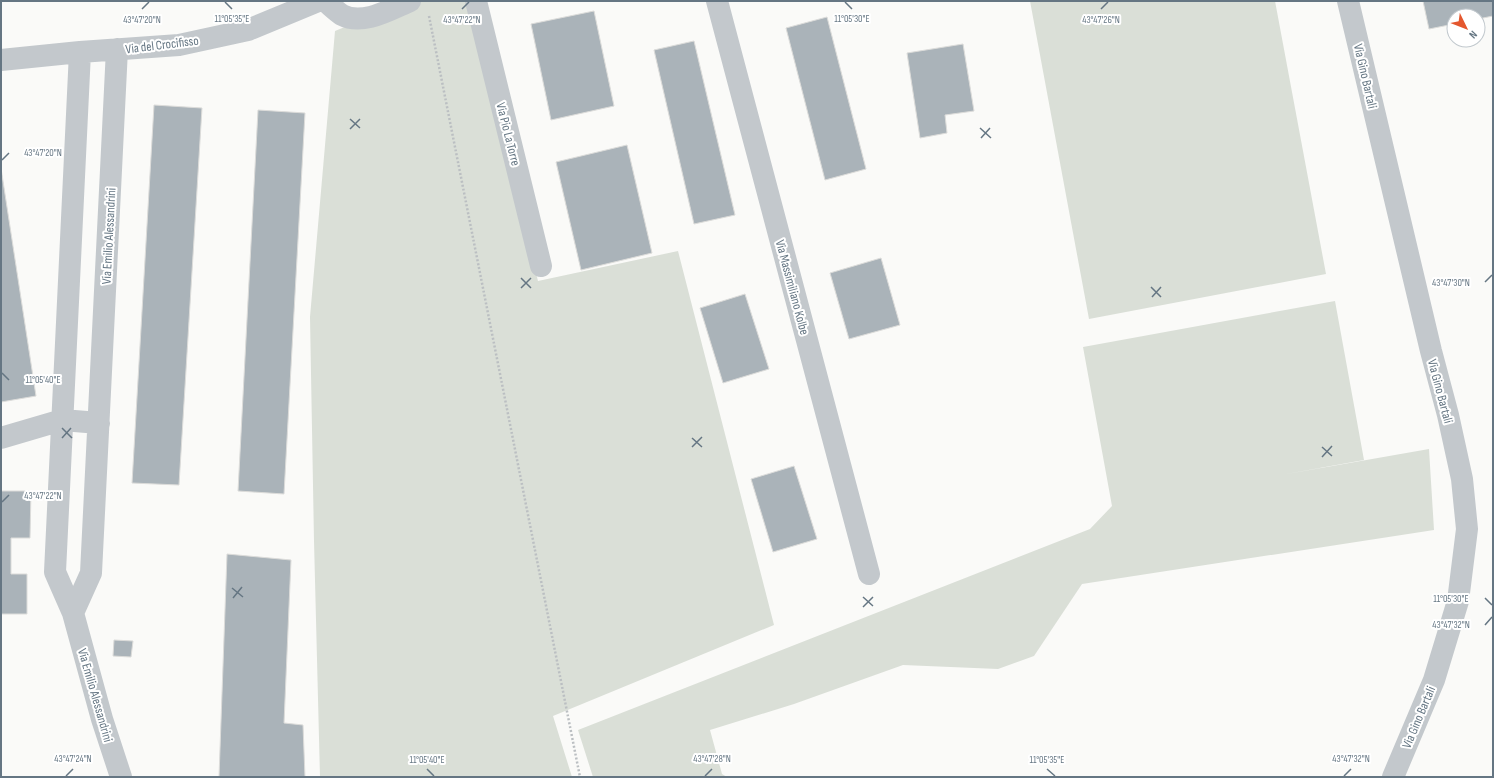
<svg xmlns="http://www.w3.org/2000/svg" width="1494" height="778" viewBox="0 0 1494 778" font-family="'Sofia Sans Condensed',sans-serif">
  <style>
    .green { fill: #dadfd7 }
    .building { fill: #aab3b9; stroke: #dcdcda }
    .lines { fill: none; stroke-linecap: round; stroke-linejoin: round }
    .path { stroke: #bbbfc2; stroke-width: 2.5; stroke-dasharray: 2 2; stroke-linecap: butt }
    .minor { stroke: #c3c8cc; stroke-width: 22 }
    .ticks { fill: none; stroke: #657683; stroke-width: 1.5 }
    .labels { text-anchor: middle; stroke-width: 4; stroke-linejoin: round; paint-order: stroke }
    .street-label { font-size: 13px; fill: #657683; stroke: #fff }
    .ticks-label { font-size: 10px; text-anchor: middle; fill: #657683; stroke: #fff; stroke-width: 4; stroke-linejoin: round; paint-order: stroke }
  </style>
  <rect width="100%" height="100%" fill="#fafaf8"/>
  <path class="green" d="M 417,1 L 470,1 L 538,281 L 678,251 L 774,625 L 553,716 L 572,777 L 320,777 L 314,541 L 310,317 L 335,31 L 369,17 Z
    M 1030,1 L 1275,1 L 1326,274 L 1089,319 Z
    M 1335,301 L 1364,460 L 1281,475 L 1429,449 L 1434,530 L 1082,584 L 1034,656 L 998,669 L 903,665 L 794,704 L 710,730 L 722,774 L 727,777 L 593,777 L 578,730 L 1090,529 L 1112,506 L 1083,347 Z"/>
  <path class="building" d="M 1423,1 L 1493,1 L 1493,16 L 1478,19 L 1478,16 L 1454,16 L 1454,24 L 1429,29 Z
    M 594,11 L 614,106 L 551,120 L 531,24 Z
    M 827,17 L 866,169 L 825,180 L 786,28 Z
    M 694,41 L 735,215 L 694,224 L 654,50 Z
    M 963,44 L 974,111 L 945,115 L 947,133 L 920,138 L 907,53 Z
    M 154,105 L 202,108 L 179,485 L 132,483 Z
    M 258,110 L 305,113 L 284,494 L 238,491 Z
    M 627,145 L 652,253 L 581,270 L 556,162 Z
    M 1,168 L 36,396 L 1,402 Z
    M 881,258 L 900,325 L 849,339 L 830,273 Z
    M 745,294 L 769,369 L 723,383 L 700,308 Z
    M 794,466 L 817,539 L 773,552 L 751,479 Z
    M 1,491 L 31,491 L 30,538 L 11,538 L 11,574 L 27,574 L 27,614 L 1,614 Z
    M 227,554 L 291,560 L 284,723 L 303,725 L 305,777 L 219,777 Z
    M 114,640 L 133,641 L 131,657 L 113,656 Z"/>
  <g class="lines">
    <path class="path" d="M 429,16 L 580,777"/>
    <path class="minor" d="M 325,1 C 330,5 336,11 342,15 C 363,26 391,9 410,1
      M 476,1 L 541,266
      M 717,1 L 869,574
      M 1348,1 L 1431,351 L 1448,415 L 1462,479 L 1467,529 L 1458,601 L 1434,680 L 1393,777
      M 80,52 L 55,572 L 73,613 L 102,719 L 121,777
      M 1,60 L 80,52 L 179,45 L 248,30 L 318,1
      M 1,438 L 62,420 L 99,423
      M 73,613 L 91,573 L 117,49"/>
  </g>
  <path class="ticks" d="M 225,2 L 232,9M 845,2 L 852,9M 142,9 L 149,2M 462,9 L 469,2M 1101,9 L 1108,2M 350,119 L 360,128M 980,128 L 991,138M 350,129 L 360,119M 981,138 L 990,128M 2,160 L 9,153M 521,278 L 531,288M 1485,282 L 1492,275M 1151,287 L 1161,297M 521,288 L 531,278M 1152,297 L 1161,287M 2,373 L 9,380M 62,428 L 72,438M 62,438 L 71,428M 692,438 L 702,447M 692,447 L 702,437M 1322,447 L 1332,456M 1322,457 L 1332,446M 2,502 L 9,495M 232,588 L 243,597M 863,597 L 873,606M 233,598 L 242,587M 1485,598 L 1492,605M 863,607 L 873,597M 1485,625 L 1492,617M 427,769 L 434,776M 1047,769 L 1055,776M 66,776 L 73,769M 705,776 L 712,769M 1344,776 L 1351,769"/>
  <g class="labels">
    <g class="street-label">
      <text transform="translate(162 44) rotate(-7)" y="5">Via del Crocifisso</text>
      <text transform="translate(1366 76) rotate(77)" y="5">Via Gino Bartali</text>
      <text transform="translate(509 134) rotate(76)" y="5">Via Pio La Torre</text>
      <text transform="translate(108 236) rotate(-87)" y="5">Via Emilio Alessandrini</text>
      <text transform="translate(793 287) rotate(75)" y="5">Via Massimiliano Kolbe</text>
      <text transform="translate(1441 391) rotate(75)" y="5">Via Gino Bartali</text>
      <text transform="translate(96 695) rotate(74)" y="5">Via Emilio Alessandrini</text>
      <text transform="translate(1418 717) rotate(-67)" y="5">Via Gino Bartali</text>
    </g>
  </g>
  <g class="ticks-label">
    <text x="232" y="22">11°05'35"E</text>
    <text x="852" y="22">11°05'30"E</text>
    <text x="142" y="23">43°47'20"N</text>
    <text x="462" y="23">43°47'22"N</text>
    <text x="1101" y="23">43°47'26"N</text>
    <text x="43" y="156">43°47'20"N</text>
    <text x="1451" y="286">43°47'30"N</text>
    <text x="43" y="383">11°05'40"E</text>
    <text x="43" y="499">43°47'22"N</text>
    <text x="1451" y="602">11°05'30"E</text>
    <text x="1451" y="628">43°47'32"N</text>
    <text x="73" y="762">43°47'24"N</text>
    <text x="712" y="762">43°47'28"N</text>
    <text x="1351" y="762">43°47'32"N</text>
    <text x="427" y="763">11°05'40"E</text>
    <text x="1047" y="763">11°05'35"E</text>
  </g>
  <rect width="1494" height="778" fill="none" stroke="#657683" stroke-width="4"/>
  <g transform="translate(1466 28) rotate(133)"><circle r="19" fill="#ffffff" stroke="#c1c8cd"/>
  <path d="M0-3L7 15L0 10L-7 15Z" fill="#e4572e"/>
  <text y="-6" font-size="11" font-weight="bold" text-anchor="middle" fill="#657683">N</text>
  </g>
</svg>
